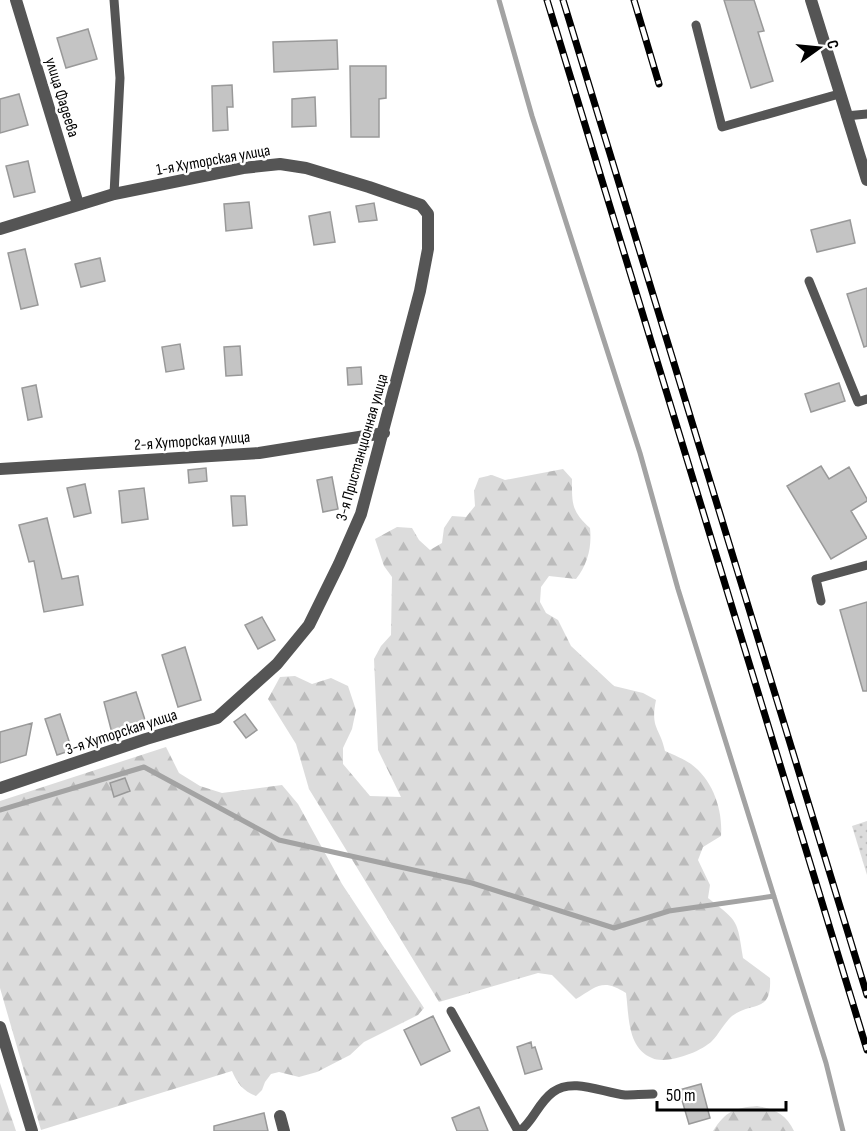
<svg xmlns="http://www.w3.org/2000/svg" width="867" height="1131" viewBox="0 0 867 1131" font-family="'Sofia Sans Condensed',sans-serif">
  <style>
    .grass { fill: url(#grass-dots) }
    .forest { fill: url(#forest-firs) }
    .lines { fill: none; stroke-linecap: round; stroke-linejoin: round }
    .stream { stroke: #a3a3a3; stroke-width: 5 }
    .building { fill: #c4c4c4; stroke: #999; stroke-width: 1.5 }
    .service { stroke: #555; stroke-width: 9 }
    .minor { stroke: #555; stroke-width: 12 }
    .tertiary { stroke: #555; stroke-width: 12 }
    .rail-casing { stroke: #000; stroke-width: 7 }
    .rail { stroke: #fff; stroke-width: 4.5; stroke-dasharray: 14; stroke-linecap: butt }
    .labels { text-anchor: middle; stroke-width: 5; stroke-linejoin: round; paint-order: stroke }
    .street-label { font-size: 16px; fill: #000; stroke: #fff }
  </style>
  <defs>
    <pattern id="grass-dots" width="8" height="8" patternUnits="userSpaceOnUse" patternTransform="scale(1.5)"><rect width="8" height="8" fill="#dcdcdc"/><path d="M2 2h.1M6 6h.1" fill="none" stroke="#bbb" stroke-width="1.8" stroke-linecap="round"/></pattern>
    <pattern id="forest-firs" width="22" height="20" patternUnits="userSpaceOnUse" patternTransform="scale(1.5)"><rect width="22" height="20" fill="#dcdcdc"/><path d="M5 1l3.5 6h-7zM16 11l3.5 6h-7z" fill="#bbb"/></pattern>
  </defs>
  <rect width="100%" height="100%" fill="#fff"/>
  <path class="grass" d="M 867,821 L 867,875 L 852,826 Z"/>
  <path class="forest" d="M 563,469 L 572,479 C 572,503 571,511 590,528 C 592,546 588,564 576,579 L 549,576 L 541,587 L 540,602 L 546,613 L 558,620 L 571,646 L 614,686 L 643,693 L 656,700 C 650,729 660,727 665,751 C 674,755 684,759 691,764 C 713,780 723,810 721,836 L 703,847 L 698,860 L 710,885 L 708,898 C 739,922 737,920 743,958 L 770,978 C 772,1014 752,1001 732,1016 C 724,1023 719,1034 712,1041 C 701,1052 666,1065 652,1058 C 627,1048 629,1015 626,993 C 603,978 597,986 576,999 L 552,975 L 538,973 L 439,1002 L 309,789 L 296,744 L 268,699 L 280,677 L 295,676 L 312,684 L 331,678 L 348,686 L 356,710 L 352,729 L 343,748 L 343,764 L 370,796 L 401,797 L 378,750 L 374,659 L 381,646 L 391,635 L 392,577 L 384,566 L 375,539 L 397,527 L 412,528 L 419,540 L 430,550 L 442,543 L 444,528 L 452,516 L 466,517 L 475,506 L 474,491 L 479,478 L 492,475 L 505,480 Z
    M 166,747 L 179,773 L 200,786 L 222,793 L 282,785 L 298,804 L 342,884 L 424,1008 L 418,1015 L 364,1042 L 350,1055 L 317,1072 L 299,1077 L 279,1072 L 271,1074 L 265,1082 L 262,1090 L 256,1096 C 243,1091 237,1083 232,1071 L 41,1130 L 0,988 L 0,801 Z
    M 0,1083 L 16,1131 L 0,1131 Z
    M 757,1106 C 775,1109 786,1114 794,1131 L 713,1131 C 726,1111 734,1108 757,1106 Z"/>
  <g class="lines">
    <path class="stream" d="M 499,0 L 532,116 L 640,453 L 678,589 L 826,1063 L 843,1131
      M 0,810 L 144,767 L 279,840 L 472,883 L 614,928 L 669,911 L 774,896"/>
  </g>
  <path class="building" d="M 724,0 L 754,0 L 764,31 L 758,32 L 773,81 L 751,88 Z
    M 88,29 L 97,59 L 66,68 L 57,38 Z
    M 337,40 L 338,69 L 274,72 L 273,42 Z
    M 350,66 L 386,66 L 386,98 L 379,99 L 379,137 L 351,137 Z
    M 232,85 L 233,107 L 227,107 L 228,130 L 213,131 L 212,86 Z
    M 19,94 L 28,125 L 0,133 L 0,99 Z
    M 315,97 L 316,126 L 292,127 L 292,99 Z
    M 28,161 L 35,192 L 14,197 L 6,166 Z
    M 249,202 L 252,228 L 226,231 L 224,204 Z
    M 374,203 L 377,220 L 359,222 L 356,206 Z
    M 330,212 L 335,242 L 314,245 L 309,216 Z
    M 850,220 L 855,243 L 817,252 L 811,230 Z
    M 25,249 L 38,305 L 21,309 L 8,253 Z
    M 100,258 L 105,281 L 81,287 L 75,264 Z
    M 867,288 L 867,346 L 864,347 L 847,294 Z
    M 180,344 L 184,369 L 166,372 L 162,347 Z
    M 240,346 L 242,375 L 226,376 L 224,347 Z
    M 361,367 L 362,384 L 348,385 L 347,368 Z
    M 839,383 L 845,401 L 811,412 L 805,394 Z
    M 36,385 L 42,417 L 28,420 L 22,388 Z
    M 821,466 L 829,479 L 849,467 L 867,499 L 867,501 L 851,511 L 867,538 L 831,559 L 787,486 Z
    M 206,468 L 207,481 L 189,483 L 188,470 Z
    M 332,477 L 338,509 L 323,512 L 317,480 Z
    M 85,484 L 91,513 L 74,517 L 67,488 Z
    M 144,488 L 148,519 L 122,523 L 119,491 Z
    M 231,496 L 245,496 L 247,525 L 233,526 Z
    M 47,518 L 62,579 L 78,576 L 83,605 L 44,612 L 34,561 L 29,562 L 19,525 Z
    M 867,602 L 867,691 L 863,691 L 840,610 Z
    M 262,617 L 275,640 L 258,649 L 245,625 Z
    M 185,647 L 201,700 L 178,707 L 162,655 Z
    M 136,692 L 146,723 L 112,733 L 104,702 Z
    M 60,714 L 72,750 L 57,755 L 45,719 Z
    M 245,714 L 257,730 L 246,738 L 234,722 Z
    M 32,723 L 26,755 L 0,763 L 0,732 Z
    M 125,778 L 130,791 L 114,797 L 110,783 Z
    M 433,1016 L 450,1051 L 421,1065 L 404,1030 Z
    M 531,1042 L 532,1048 L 535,1047 L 542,1069 L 525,1074 L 517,1047 Z
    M 701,1084 L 710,1118 L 689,1124 L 679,1090 Z
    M 479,1107 L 488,1131 L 457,1131 L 452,1118 Z
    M 264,1113 L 268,1131 L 214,1131 L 214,1126 Z"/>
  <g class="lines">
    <path class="service" d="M 114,0 L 120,78 L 114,194
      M 696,25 L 722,127 L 839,94
      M 846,116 L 867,114
      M 809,281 L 858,402 L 867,399
      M 821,601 L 816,579 L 867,565
      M 451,1011 L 518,1131
      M 520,1131 C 534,1120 538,1103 553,1092 C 573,1077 603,1093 625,1095 C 634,1095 643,1094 653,1094"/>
    <path class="minor" d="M 16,0 L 78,204
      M 0,229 L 114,194 L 243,168 L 280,164 L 306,168 L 369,187 L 421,205 L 428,214 L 428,249 L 420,291 L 361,514 L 339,564 L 309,625 L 277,664 L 217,718 L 146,739 L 0,788
      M 0,469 L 259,453 L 384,433
      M 280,1116 L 284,1131"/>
    <path class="tertiary" d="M 811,0 L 867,180
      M 0,1027 L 32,1131"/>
    <g class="rail-casing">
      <path id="rail" d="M 547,0 L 867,1050
        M 563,0 L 867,995
        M 634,0 L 659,84"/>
    </g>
    <use href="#rail" class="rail"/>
  </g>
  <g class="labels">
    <g class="street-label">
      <text transform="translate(63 97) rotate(73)" y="6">улица Фадеева</text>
      <text transform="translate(213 159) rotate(-10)" y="6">1-я Хуторская улица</text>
      <text transform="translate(192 440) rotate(-4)" y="6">2-я Хуторская улица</text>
      <text transform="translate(361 447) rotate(-74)" y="6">3-я Пристанционная улица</text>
      <text transform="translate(121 731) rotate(-18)" y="6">3-я Хуторская улица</text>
    </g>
  </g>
  <g transform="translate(819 48) rotate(75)" stroke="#ffffff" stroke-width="4.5" paint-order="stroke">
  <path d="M0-4.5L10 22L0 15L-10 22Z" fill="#000000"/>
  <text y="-9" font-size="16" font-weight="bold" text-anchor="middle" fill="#000000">С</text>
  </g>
  <path d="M657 1101v9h129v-9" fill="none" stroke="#000000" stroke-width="3"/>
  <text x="666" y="1101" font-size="18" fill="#000000" stroke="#ffffff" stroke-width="4.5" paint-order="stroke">50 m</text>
</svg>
